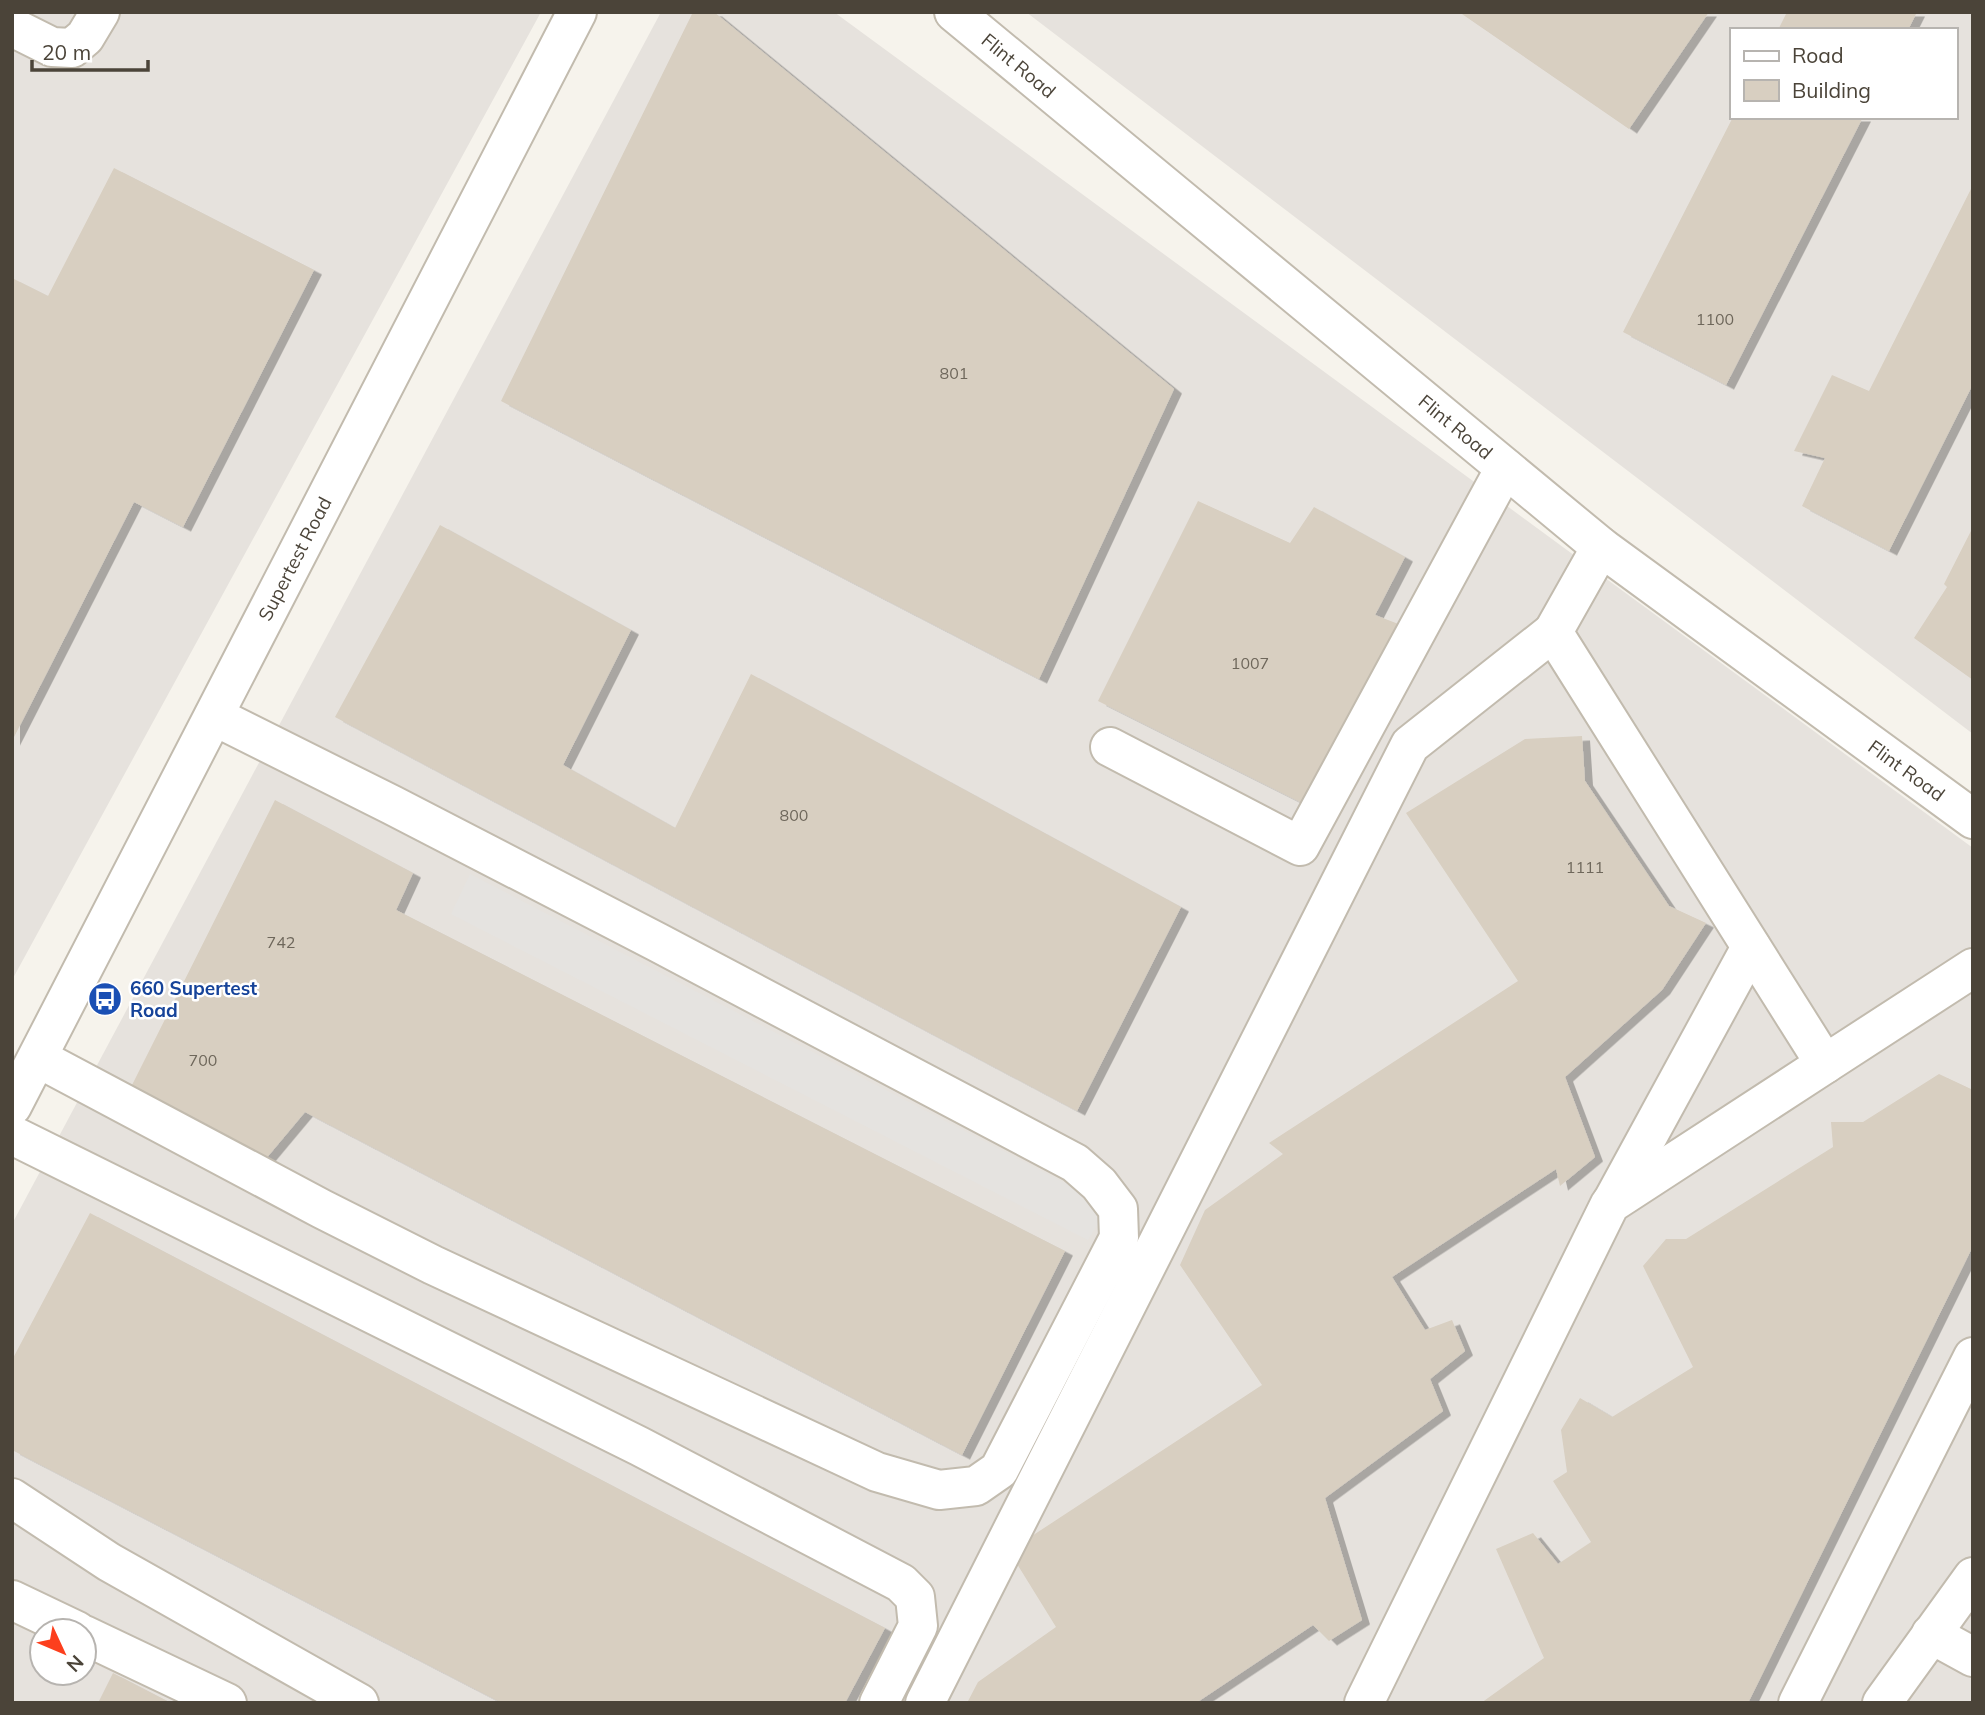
<svg xmlns="http://www.w3.org/2000/svg" width="1985" height="1715" viewBox="0 0 1985 1715" font-family="Mulish,sans-serif">
  <style>
    .industrial { fill: #e6e2dd; fill-rule: evenodd }
    .parking { fill: #e5e3e0 }
    .building { fill: #d8cfc1; filter: url(#shadow) }
    .lines { fill: none; stroke-linecap: round; stroke-linejoin: round }
    .minor-casing { stroke: #c2bbae; stroke-width: 42 }
    .minor { stroke: #fff; stroke-width: 38 }
    .labels { text-anchor: middle; stroke-width: 5; stroke-linejoin: round; paint-order: stroke }
    .number-label { font-size: 16px; fill: #6e675b }
    .street-label { font-size: 19px; fill: #4b4439; stroke: #fff }
    .transit-label { font-size: 19px; font-weight: bold; fill: #164399; stroke: #fff; text-anchor: start }
  </style>
  <defs>
    <filter id="shadow"><feDropShadow dx="8" dy="4.5" stdDeviation="0" flood-color="#0004"/></filter>
  </defs>
  <rect width="100%" height="100%" fill="#f6f3ec"/>
  <path class="industrial" d="M 12,12 L 541,12 L 12,980 Z
    M 661,12 L 834,12 L 1973,848 L 1973,1703 L 12,1703 L 12,1224 ZM 42,1631 L 84,1631 L 84,1673 L 42,1673 Z
    M 1026,12 L 1973,12 L 1973,734 ZM 1731,30 L 1955,30 L 1955,117 L 1731,117 Z"/>
  <path class="parking" d="M 470,874 L 1109,1206 L 1088,1240 L 451,914 Z"/>
  <path class="building" d="M 693,12 L 714,12 L 1174,389 L 1039,679 L 501,401 Z
    M 1459,12 L 1709,12 L 1629,129 Z
    M 1787,12 L 1917,12 L 1908,30 L 1778,30 Z
    M 1733,117 L 1863,117 L 1726,385 L 1623,332 Z
    M 114,168 L 314,270 L 183,527 L 134,502 L 12,741 L 12,278 L 48,296 Z
    M 1973,185 L 1973,384 L 1889,551 L 1802,506 L 1825,458 L 1794,451 L 1832,375 L 1869,391 Z
    M 1198,501 L 1290,543 L 1314,507 L 1405,557 L 1375,615 L 1401,625 L 1310,807 L 1098,701 Z
    M 440,525 L 631,630 L 563,765 L 675,828 L 751,674 L 1181,907 L 1077,1111 L 335,717 Z
    M 1973,527 L 1973,680 L 1914,638 L 1947,587 L 1944,584 Z
    M 1582,736 L 1585,781 L 1669,906 L 1706,923 L 1662,990 L 1565,1077 L 1595,1157 L 1560,1186 L 1556,1169 L 1392,1277 L 1425,1330 L 1452,1320 L 1465,1351 L 1430,1379 L 1443,1411 L 1325,1498 L 1362,1620 L 1329,1641 L 1313,1625 L 1196,1703 L 967,1703 L 978,1682 L 1056,1627 L 1009,1551 L 1262,1385 L 1180,1265 L 1205,1210 L 1283,1154 L 1269,1143 L 1518,981 L 1406,813 L 1525,739 Z
    M 275,800 L 413,873 L 396,910 L 1065,1251 L 962,1455 L 305,1112 L 259,1167 L 125,1099 Z
    M 1939,1074 L 1973,1090 L 1973,1246 L 1748,1703 L 1481,1703 L 1544,1658 L 1496,1549 L 1533,1533 L 1558,1564 L 1591,1542 L 1553,1481 L 1567,1472 L 1561,1430 L 1580,1398 L 1612,1417 L 1693,1367 L 1643,1266 L 1666,1239 L 1686,1239 L 1833,1147 L 1831,1122 L 1863,1122 Z
    M 90,1213 L 885,1628 L 845,1703 L 502,1703 L 12,1450 L 12,1360 Z
    M 113,1673 L 171,1703 L 98,1703 Z"/>
  <g class="lines">
    <g class="minor-casing">
      <g id="minor">
        <path id="s1" d="M 954,12 L 1601,547 L 1973,819"/>
        <path d="M 12,27 L 52,47 L 72,48 L 85,37 L 100,12"/>
        <path d="M 1601,547 L 1553,632 L 1825,1064 L 1973,968"/>
        <path d="M 1110,747 L 1300,846 L 1505,468"/>
        <path d="M 38,1058 L 322,1209 L 433,1265 L 877,1472 L 939,1490 L 976,1486 L 999,1470 L 1119,1238 L 1118,1209 L 1099,1184 L 1075,1163 L 657,942 L 392,805 L 214,716"/>
        <path id="s2" d="M 12,1106 L 577,12"/>
        <path d="M 12,1135 L 639,1446 L 901,1583 L 915,1597 L 918,1626 L 879,1703"/>
        <path d="M 1613,1200 L 1751,947"/>
        <path d="M 12,1498 L 109,1562 L 359,1703"/>
        <path d="M 12,1600 L 77,1631"/>
        <path d="M 1931,1634 L 1973,1657"/>
        <path d="M 84,1635 L 227,1703"/>
        <path d="M 925,1703 L 1410,745 L 1553,632"/>
        <path d="M 1364,1703 L 1610,1204 L 1825,1064"/>
        <path d="M 1798,1703 L 1973,1357"/>
        <path d="M 1882,1703 L 1973,1577"/>
      </g>
    </g>
    <use href="#minor" class="minor"/>
  </g>
  <defs>
    <g id="bus-disc" transform="scale(1.75)"><circle r="9.5" fill="#1a4fb4" stroke="#fff"/><path d="M-5-6H5V4H4V6H2V4H-2V6H-4V4H-5ZM-3.5-4V0h7V-4ZM-3.5 1.2v1.5H-2V1.2ZM2 1.2v1.5H3.5V1.2Z" fill="#fff"/></g>
  </defs>
  <g fill-rule="evenodd">
    <use href="#bus-disc" x="105" y="999"/>
  </g>
  <g class="labels">
    <g class="number-label">
      <text x="1715" y="325">1100</text>
      <text x="954" y="379">801</text>
      <text x="1250" y="669">1007</text>
      <text x="794" y="821">800</text>
      <text x="1585" y="873">1111</text>
      <text x="281" y="948">742</text>
      <text x="203" y="1066">700</text>
    </g>
    <g class="street-label">
      <text dy="7" stroke="none"><textPath href="#s1" startOffset="84">Flint Road</textPath></text>
      <text dy="7" stroke="none"><textPath href="#s1" startOffset="651">Flint Road</textPath></text>
      <text dy="7" stroke="none"><textPath href="#s2" startOffset="616">Supertest Road</textPath></text>
      <text dy="7" stroke="none"><textPath href="#s1" startOffset="1218">Flint Road</textPath></text>
    </g>
    <g class="transit-label">
      <text x="130" y="995">660 Supertest<tspan x="130" dy="22">Road</tspan></text>
    </g>
  </g>
  <rect width="1985" height="1715" fill="none" stroke="#4b4439" stroke-width="28"/>
  <rect x="1730" y="28" width="228" height="91" fill="#ffffff" stroke="#b7b4b0" stroke-width="2"/>
  <rect x="1744" y="51" width="35" height="10" fill="#ffffff" stroke="#b7b4b0" stroke-width="2"/>
  <text x="1792" y="63" font-size="21" fill="#4b4439">Road</text>
  <rect x="1744" y="80" width="35" height="21" fill="#d8cfc1" stroke="#b7b4b0" stroke-width="2"/>
  <text x="1792" y="98" font-size="21" fill="#4b4439">Building</text>
  <g transform="translate(63 1652) rotate(134)"><circle r="33" fill="#ffffff" stroke="#b7b4b0" stroke-width="2"/>
  <path d="M0-5L12 26L0 18L-12 26Z" fill="#fc3f1d"/>
  <text y="-10" font-size="19" font-weight="bold" text-anchor="middle" fill="#4b4439">N</text>
  </g>
  <path d="M32 60v10h116v-10" fill="none" stroke="#4b4439" stroke-width="3.5"/>
  <text x="42" y="60" font-size="21" fill="#4b4439" stroke="#ffffff" stroke-width="5" paint-order="stroke">20 m</text>
</svg>
